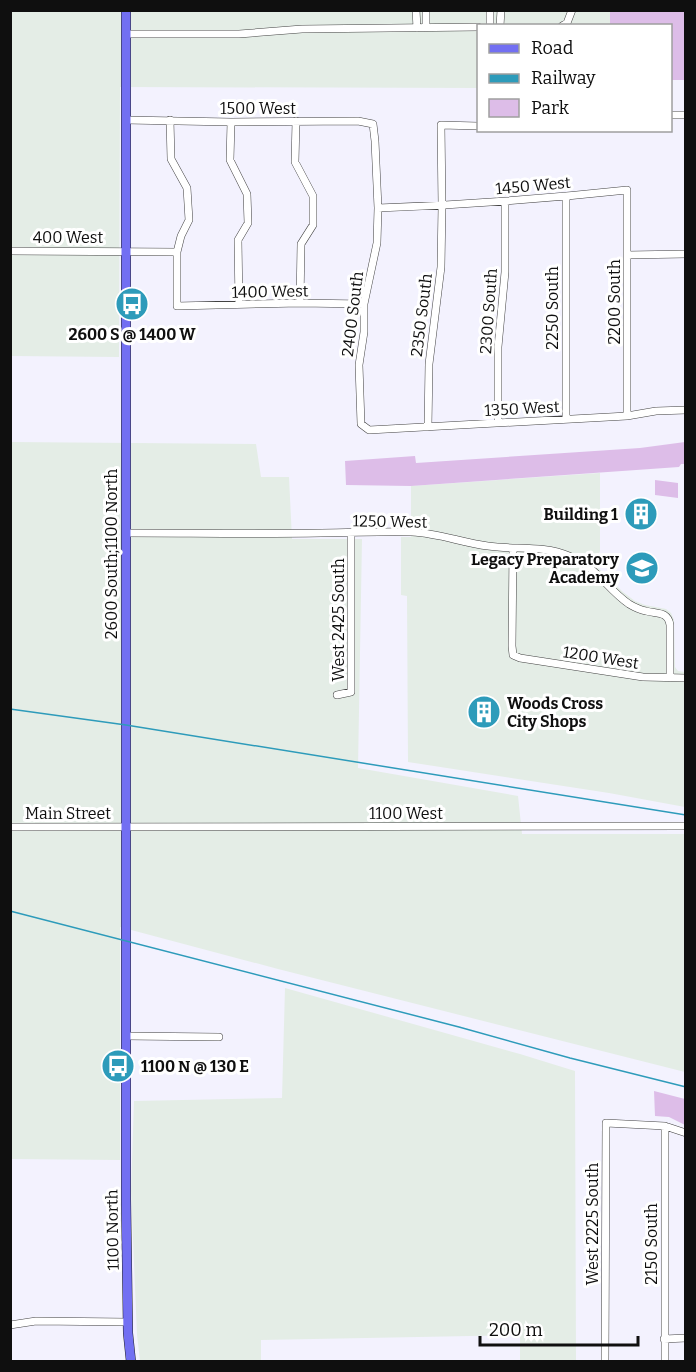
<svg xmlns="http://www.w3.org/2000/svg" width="696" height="1372" viewBox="0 0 696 1372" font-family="Bitter,serif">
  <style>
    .industrial { fill: #e4ede6 }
    .green { fill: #ddbde8 }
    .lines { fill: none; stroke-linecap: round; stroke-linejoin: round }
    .minor-casing { stroke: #424242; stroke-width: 8 }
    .major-casing { stroke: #202020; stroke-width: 10 }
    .minor { stroke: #fff; stroke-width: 7 }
    .major { stroke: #726ff2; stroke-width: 9 }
    .rail { stroke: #2d9bba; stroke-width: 1.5 }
    .labels { text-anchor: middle; stroke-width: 6; stroke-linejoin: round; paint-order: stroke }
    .street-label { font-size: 16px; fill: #0f0f0f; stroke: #fff }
    .poi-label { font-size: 16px; font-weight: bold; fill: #0f0f0f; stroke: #fff; text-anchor: end }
  </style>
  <rect width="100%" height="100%" fill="#f3f2fe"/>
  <path class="industrial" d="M 11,11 L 610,11 L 610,25 L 478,26 L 478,88 L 120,87 L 119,357 L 11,356 Z
    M 11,442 L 256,444 L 261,477 L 289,477 L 292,539 L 362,539 L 358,768 L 518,796 L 522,834 L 685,834 L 685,1072 L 278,969 L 120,927 L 120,1160 L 11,1159 Z
    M 600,473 L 600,551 L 594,564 L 623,592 L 635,601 L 645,605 L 666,609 L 671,613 L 674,620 L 675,667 L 678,671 L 685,672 L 685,807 L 609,793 L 408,762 L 407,596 L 401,595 L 401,537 L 411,537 L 411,486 Z
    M 285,988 L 520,1054 L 575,1071 L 576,1361 L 520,1361 L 520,1335 L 261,1340 L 261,1361 L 140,1361 L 137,1335 L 131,1191 L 134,1101 L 282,1098 Z"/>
  <path class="green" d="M 610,12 L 685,12 L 685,80 L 671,80 L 670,26 L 610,25 Z
    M 685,442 L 685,464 L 681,464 L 679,467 L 411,486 L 346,485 L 345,461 L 415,456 L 416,463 L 640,448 Z
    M 655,480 L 678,483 L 678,498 L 655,495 Z
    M 654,1091 L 685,1099 L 685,1125 L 669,1117 L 655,1116 Z"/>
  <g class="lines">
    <g class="minor-casing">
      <path id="minor" d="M 416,10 L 417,28
        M 490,26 L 490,10
        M 500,26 L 501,10
        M 562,26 L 567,23 L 572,10
        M 426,28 L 426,10
        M 126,34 L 239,34 L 302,29 L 478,27
        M 670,115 L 686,115
        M 126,120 L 231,122 L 358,121 L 373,124 L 375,141 L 378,208 L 377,243 L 364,304 L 364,332 L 359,365 L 361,424 L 369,430 L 627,416 L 656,411 L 686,410
        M 170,120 L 171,159 L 187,188 L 189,220 L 181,236 L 177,252 L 177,306 L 300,303 L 364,304
        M 296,121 L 295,162 L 313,196 L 313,225 L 301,244 L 300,303
        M 231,122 L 230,160 L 247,194 L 248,223 L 238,240 L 239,304
        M 566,196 L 566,419
        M 378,208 C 461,205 544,199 627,190 L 627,416
        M 10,251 L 177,252
        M 627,255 L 686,254
        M 498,423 L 498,347 L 505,272 L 505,202
        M 428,427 L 429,364 L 441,267 L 442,206 L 441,125 L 478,126
        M 126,533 C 191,533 256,534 321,533 C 352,533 382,531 412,532 C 438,533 463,543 488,546 C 516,550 543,545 569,556 C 597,567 607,589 629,604 C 634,607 640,610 646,611 C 657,614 668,611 670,625 L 670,678
        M 513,548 L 512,646 L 513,655 L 520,658 L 643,677 L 686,678
        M 337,695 L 351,692 L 351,533
        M 10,827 L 686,826
        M 126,1036 L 219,1037
        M 10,1325 L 36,1321 L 128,1322
        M 664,1339 L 686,1338
        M 605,1362 L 606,1123 L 665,1126 L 686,1133
        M 665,1362 L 665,1126"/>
    </g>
    <g class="major-casing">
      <path id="major" d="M 126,10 L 126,1199 L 128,1333 L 131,1362"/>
    </g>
    <use href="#minor" class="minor"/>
    <use href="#major" class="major"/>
    <path class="rail" d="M 10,709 L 126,725 L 686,815
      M 10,911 L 459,1027 L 570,1058 L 686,1087"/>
  </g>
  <defs>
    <g id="bus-disc" transform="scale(1.725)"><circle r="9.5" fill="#2d9bba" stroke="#fff"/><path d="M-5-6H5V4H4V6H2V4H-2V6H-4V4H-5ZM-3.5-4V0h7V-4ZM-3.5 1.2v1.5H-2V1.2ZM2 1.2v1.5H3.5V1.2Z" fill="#fff"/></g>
    <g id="building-disc" transform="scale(1.725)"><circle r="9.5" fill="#2d9bba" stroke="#fff"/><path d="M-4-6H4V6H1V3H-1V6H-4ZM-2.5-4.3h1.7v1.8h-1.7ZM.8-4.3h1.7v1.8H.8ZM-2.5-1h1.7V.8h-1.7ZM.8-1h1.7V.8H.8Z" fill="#fff"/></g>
    <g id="school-disc" transform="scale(1.725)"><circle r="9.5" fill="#2d9bba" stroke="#fff"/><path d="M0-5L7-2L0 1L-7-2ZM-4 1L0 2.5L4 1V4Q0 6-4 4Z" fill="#fff"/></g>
  </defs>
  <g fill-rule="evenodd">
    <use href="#bus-disc" x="132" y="304"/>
    <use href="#building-disc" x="641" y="514"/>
    <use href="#school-disc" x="642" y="568"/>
    <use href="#building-disc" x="484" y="712"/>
    <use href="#bus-disc" x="118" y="1066"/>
  </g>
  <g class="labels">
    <g class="street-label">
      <text x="258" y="114">1500 West</text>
      <text transform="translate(533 185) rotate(-5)" y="6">1450 West</text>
      <text x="68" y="243">400 West</text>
      <text transform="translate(270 291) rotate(-1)" y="6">1400 West</text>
      <text transform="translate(614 302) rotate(-90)" y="6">2200 South</text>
      <text transform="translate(552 308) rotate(-90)" y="6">2250 South</text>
      <text transform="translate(488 311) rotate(-86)" y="6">2300 South</text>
      <text transform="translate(352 314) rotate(-83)" y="6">2400 South</text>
      <text transform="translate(421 315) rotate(-83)" y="6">2350 South</text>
      <text transform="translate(522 408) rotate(-3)" y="6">1350 West</text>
      <text transform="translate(390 521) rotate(1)" y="6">1250 West</text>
      <text transform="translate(111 554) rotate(-90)" y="6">2600 South;1100 North</text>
      <text transform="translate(338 620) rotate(-90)" y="6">West 2425 South</text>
      <text transform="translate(601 657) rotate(9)" y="6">1200 West</text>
      <text x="68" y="819">Main Street</text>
      <text x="406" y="819">1100 West</text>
      <text transform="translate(592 1224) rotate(-90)" y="6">West 2225 South</text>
      <text transform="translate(112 1230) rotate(-91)" y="6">1100 North</text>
      <text transform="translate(651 1244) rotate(-90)" y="6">2150 South</text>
    </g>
    <g class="poi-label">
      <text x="132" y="340" text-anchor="middle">2600 S @ 1400 W</text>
      <text x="618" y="520">Building 1</text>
      <text x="619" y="565">Legacy Preparatory<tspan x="619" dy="18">Academy</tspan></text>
      <text x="507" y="709" text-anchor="start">Woods Cross<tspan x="507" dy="18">City Shops</tspan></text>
      <text x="141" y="1072" text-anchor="start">1100 N @ 130 E</text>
    </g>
  </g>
  <rect width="696" height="1372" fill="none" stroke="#0f0f0f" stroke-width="24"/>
  <rect x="477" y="24" width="195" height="108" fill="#ffffff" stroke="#9f9f9f" stroke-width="1.5"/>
  <rect x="489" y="44" width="30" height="9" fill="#726ff2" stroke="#9f9f9f" stroke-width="1.5"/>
  <text x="531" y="54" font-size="18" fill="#0f0f0f">Road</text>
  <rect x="489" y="74" width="30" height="9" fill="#2d9bba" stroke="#9f9f9f" stroke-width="1.5"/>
  <text x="531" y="84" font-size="18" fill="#0f0f0f">Railway</text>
  <rect x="489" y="99" width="30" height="18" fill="#ddbde8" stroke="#9f9f9f" stroke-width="1.5"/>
  <text x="531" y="114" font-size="18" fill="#0f0f0f">Park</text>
  <path d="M480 1336v9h158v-9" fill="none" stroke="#0f0f0f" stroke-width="3"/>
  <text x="489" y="1336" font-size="18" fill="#0f0f0f" stroke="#ffffff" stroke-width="4.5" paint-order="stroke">200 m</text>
</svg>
